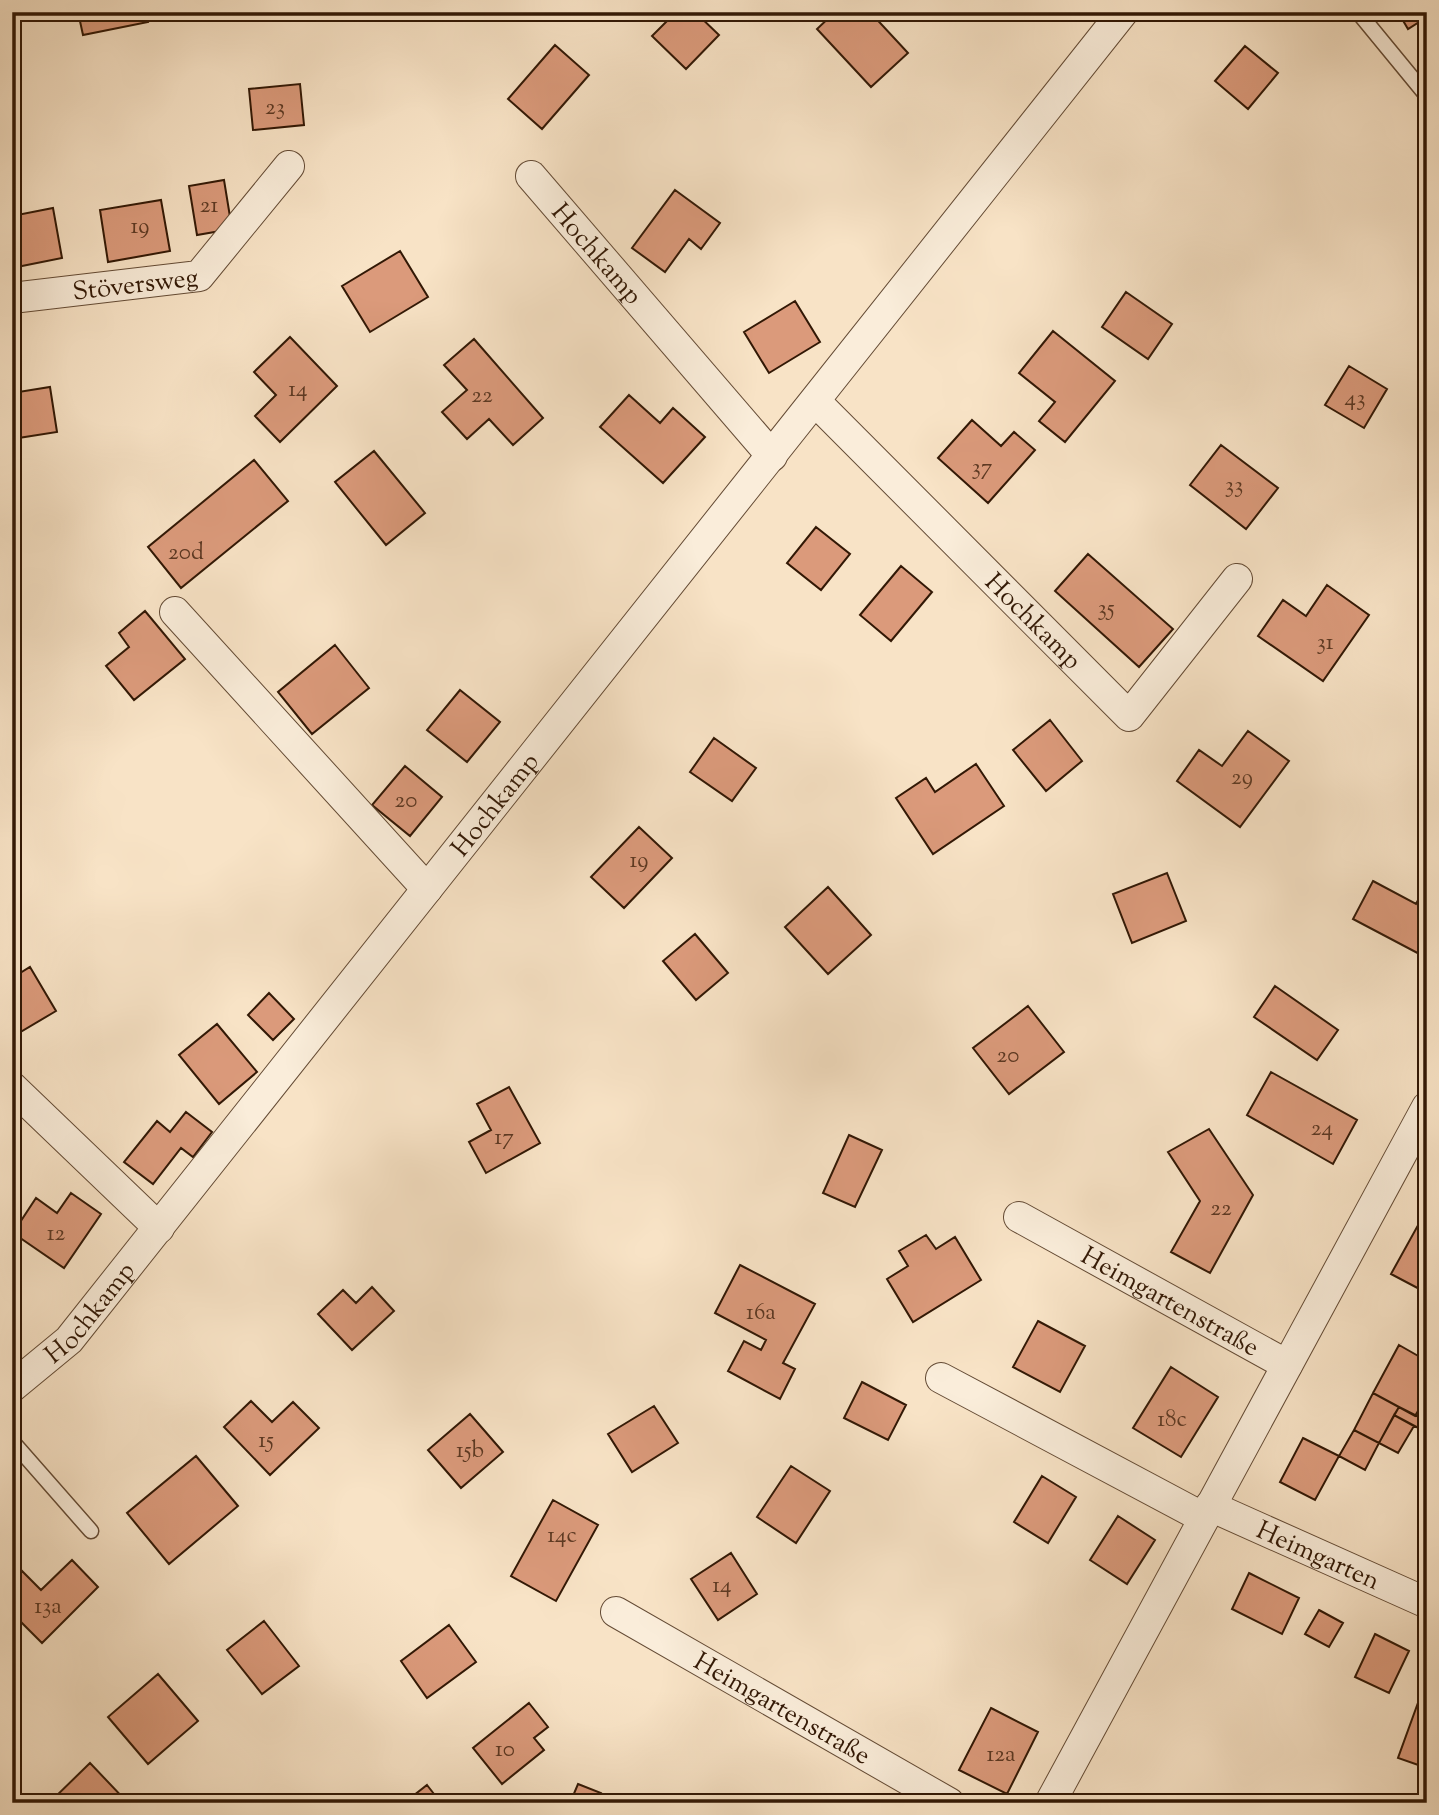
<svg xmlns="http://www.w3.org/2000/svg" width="1439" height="1815" viewBox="0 0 1439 1815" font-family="'Sorts Mill Goudy',serif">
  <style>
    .building { fill: #db9a7b; stroke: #321805; stroke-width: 2 }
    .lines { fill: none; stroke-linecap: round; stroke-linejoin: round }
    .lane-casing { stroke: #644b35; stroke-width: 17 }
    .street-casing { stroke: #644b35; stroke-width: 32 }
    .lane { stroke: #faedda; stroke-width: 14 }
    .street { stroke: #faedda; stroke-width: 30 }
    .labels { text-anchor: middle; stroke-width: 5; stroke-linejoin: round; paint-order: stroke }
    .number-label { font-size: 23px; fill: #5c3822 }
    .street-label { font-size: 26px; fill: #321805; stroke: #faedda }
  </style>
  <rect width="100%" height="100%" fill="#f8e3c6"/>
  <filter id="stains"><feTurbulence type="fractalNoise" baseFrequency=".00286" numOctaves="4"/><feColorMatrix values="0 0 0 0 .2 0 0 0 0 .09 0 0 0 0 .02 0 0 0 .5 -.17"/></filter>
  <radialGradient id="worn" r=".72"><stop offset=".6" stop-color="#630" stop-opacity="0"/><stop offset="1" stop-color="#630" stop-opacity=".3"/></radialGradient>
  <path class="building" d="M 78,12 L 146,12 L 148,22 L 83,35 Z
    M 676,12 L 695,12 L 719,35 L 686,69 L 652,36 Z
    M 835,12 L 870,12 L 908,53 L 871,87 L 817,29 Z
    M 1398,12 L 1427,12 L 1427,17 L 1408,29 Z
    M 555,45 L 589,75 L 542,129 L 508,99 Z
    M 1245,46 L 1278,73 L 1248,109 L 1215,81 Z
    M 300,84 L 304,125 L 253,130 L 249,89 Z
    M 224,180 L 232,229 L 197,235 L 189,186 Z
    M 675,190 L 720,223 L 701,249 L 689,239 L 665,272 L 632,248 Z
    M 161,200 L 170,251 L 108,262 L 100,210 Z
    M 53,208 L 62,258 L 12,268 L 12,216 Z
    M 400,251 L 428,297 L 370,332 L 342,286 Z
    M 1126,292 L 1172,324 L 1148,359 L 1102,327 Z
    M 795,301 L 820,342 L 769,373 L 744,332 Z
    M 1053,331 L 1115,381 L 1065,442 L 1039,421 L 1055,402 L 1019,373 Z
    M 290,337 L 337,386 L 280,442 L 255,416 L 276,395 L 254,372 Z
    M 474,339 L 543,418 L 513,445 L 489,419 L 467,439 L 442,412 L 467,390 L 444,365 Z
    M 1349,366 L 1387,389 L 1364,428 L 1325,405 Z
    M 50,387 L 57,432 L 12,439 L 12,393 Z
    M 629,395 L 660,423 L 673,408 L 705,437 L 663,483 L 600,427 Z
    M 972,420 L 1001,446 L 1014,432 L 1035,450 L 988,503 L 938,458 Z
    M 1221,445 L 1278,488 L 1246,529 L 1190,485 Z
    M 374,451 L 425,513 L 386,545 L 335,482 Z
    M 254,460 L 288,501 L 181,588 L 148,547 Z
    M 816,527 L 850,554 L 821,590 L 787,563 Z
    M 1088,554 L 1173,629 L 1139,667 L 1055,591 Z
    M 901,566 L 932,592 L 891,641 L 860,615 Z
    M 1327,585 L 1369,615 L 1323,681 L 1258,636 L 1283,600 L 1306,616 Z
    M 145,611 L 185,659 L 134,700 L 106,666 L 129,647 L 119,633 Z
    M 335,645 L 369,688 L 312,734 L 278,692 Z
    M 460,690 L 500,722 L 467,762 L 427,730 Z
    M 1050,720 L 1082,761 L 1046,791 L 1013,750 Z
    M 1248,731 L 1289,761 L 1240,827 L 1177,781 L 1199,750 L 1222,766 Z
    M 714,738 L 756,768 L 732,801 L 690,772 Z
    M 976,764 L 1004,806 L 933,854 L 896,798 L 926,778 L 935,792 Z
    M 405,766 L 442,797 L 410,836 L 372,805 Z
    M 639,827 L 672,858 L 624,908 L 591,877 Z
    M 1167,873 L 1186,921 L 1132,943 L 1113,894 Z
    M 1373,881 L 1416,904 L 1427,883 L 1427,958 L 1353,919 Z
    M 828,887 L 871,935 L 828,974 L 785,927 Z
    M 695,934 L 728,973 L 696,1000 L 663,961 Z
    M 30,967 L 56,1011 L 12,1037 L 12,978 Z
    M 1275,986 L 1338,1030 L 1317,1060 L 1254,1017 Z
    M 269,993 L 294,1019 L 273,1040 L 248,1015 Z
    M 1028,1006 L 1064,1052 L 1009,1094 L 973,1048 Z
    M 217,1024 L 257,1072 L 219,1104 L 179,1055 Z
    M 1271,1072 L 1357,1120 L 1333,1164 L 1247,1115 Z
    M 509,1087 L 540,1143 L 486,1173 L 469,1142 L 491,1130 L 477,1104 Z
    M 186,1112 L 212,1132 L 193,1157 L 181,1148 L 153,1184 L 124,1162 L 157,1121 L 170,1132 Z
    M 1209,1129 L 1253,1195 L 1210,1273 L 1171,1252 L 1200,1201 L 1168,1152 Z
    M 849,1135 L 882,1150 L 855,1207 L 823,1193 Z
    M 71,1193 L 101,1214 L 64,1268 L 13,1233 L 36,1198 L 57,1213 Z
    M 1427,1209 L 1427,1293 L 1391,1274 Z
    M 926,1235 L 936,1249 L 955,1237 L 981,1280 L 913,1322 L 887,1279 L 908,1266 L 899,1251 Z
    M 740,1265 L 815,1304 L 783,1363 L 795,1369 L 780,1399 L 728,1371 L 744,1341 L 761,1350 L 766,1340 L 715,1313 Z
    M 372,1287 L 394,1311 L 352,1350 L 318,1314 L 343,1290 L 356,1303 Z
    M 1038,1321 L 1085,1346 L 1060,1392 L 1013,1367 Z
    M 1399,1345 L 1427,1361 L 1427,1396 L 1415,1416 L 1373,1393 Z
    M 1171,1367 L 1218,1397 L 1181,1457 L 1133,1428 Z
    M 862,1382 L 906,1405 L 888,1440 L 844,1418 Z
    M 1373,1393 L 1399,1407 L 1379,1443 L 1354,1430 Z
    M 251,1401 L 272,1422 L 293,1402 L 319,1428 L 270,1475 L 224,1427 Z
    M 654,1406 L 678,1443 L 632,1472 L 608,1434 Z
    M 1399,1407 L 1427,1421 L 1424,1431 L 1394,1415 Z
    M 470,1414 L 503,1452 L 461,1488 L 428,1450 Z
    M 1394,1415 L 1414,1426 L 1398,1453 L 1379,1443 Z
    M 1354,1430 L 1379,1443 L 1365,1470 L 1339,1456 Z
    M 1303,1438 L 1339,1456 L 1315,1500 L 1280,1482 Z
    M 196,1456 L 238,1506 L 169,1564 L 127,1513 Z
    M 791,1466 L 830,1491 L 796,1543 L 757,1517 Z
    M 1042,1476 L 1076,1497 L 1048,1543 L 1014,1522 Z
    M 553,1500 L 598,1525 L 556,1601 L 511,1576 Z
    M 1118,1516 L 1155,1540 L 1127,1584 L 1090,1560 Z
    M 731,1553 L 757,1594 L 718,1620 L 691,1579 Z
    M 72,1560 L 98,1587 L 42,1643 L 12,1613 L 12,1580 L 22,1571 L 41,1590 Z
    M 1249,1573 L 1299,1598 L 1282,1634 L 1232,1609 Z
    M 1319,1610 L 1343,1623 L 1329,1647 L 1305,1634 Z
    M 264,1621 L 299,1666 L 262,1694 L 227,1650 Z
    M 449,1625 L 476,1662 L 427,1698 L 401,1661 Z
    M 1375,1634 L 1409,1651 L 1389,1693 L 1355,1677 Z
    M 158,1674 L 198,1721 L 148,1764 L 108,1717 Z
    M 1419,1700 L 1427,1703 L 1427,1768 L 1398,1758 Z
    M 529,1703 L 548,1727 L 534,1738 L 544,1750 L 502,1784 L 473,1748 Z
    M 991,1708 L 1038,1732 L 1007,1794 L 959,1770 Z
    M 90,1763 L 128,1803 L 49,1803 Z
    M 578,1784 L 601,1793 L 598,1803 L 570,1803 Z
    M 427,1785 L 441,1803 L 404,1803 Z"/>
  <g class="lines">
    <g class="lane-casing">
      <path id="lane" d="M 1358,12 L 1427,96
        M 12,1441 L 91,1531"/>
    </g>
    <g class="street-casing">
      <g id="street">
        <path id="s1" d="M 531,176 L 772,456"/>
        <path id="s2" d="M 12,298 L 199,276 L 289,166"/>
        <path id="s3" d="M 815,401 L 1129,716 L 1237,579"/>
        <path d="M 175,612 L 427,889"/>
        <path d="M 12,1087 L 159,1228"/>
        <path id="s4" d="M 1019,1217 L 1287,1365"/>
        <path d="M 941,1378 L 1204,1518"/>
        <path id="s5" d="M 12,1387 L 69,1340 L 1123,12"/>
        <path id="s6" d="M 1210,1506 L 1427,1603"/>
        <path id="s7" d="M 616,1612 L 949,1803"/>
        <path d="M 1050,1803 L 1427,1107"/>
      </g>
    </g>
    <use href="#lane" class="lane"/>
    <use href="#street" class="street"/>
  </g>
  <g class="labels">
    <g class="number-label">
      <text x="275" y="114">23</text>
      <text x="209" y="212">21</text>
      <text x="140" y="233">19</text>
      <text x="298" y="396">14</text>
      <text x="482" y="402">22</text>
      <text x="1355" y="405">43</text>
      <text x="982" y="474">37</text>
      <text x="1234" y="492">33</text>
      <text x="186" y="559">20d</text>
      <text x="1106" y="615">35</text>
      <text x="1325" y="649">31</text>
      <text x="1242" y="784">29</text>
      <text x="406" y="807">20</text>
      <text x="639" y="867">19</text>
      <text x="1008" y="1062">20</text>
      <text x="1322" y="1135">24</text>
      <text x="504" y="1144">17</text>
      <text x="1221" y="1215">22</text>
      <text x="56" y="1240">12</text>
      <text x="761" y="1319">16a</text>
      <text x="1172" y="1426">18c</text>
      <text x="266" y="1447">15</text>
      <text x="470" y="1457">15b</text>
      <text x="562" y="1542">14c</text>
      <text x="722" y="1592">14</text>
      <text x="48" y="1613">13a</text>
      <text x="505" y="1756">10</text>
      <text x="1001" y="1761">12a</text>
    </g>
    <g class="street-label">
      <text dy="9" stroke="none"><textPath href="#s1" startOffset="102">Hochkamp</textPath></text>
      <text dy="9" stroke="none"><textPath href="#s2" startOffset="124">Stöversweg</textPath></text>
      <text dy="9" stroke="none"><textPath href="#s3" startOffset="310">Hochkamp</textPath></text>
      <text dy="9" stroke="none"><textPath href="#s5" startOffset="758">Hochkamp</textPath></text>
      <text dy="9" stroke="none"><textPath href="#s4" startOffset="173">Heimgartenstraße</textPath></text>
      <text dy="9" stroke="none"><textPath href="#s5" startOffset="108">Hochkamp</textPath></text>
      <text dy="9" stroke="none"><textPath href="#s6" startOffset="119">Heimgarten</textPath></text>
      <text dy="9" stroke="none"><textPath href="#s7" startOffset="192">Heimgartenstraße</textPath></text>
    </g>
  </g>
  <rect width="1439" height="1815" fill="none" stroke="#f8e3c6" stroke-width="42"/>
  <rect x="14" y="14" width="1411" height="1787" fill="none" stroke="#321805" stroke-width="3.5"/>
  <rect x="21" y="21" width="1397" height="1773" fill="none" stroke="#321805" stroke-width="2"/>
  <rect width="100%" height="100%" filter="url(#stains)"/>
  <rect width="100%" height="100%" fill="url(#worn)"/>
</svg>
